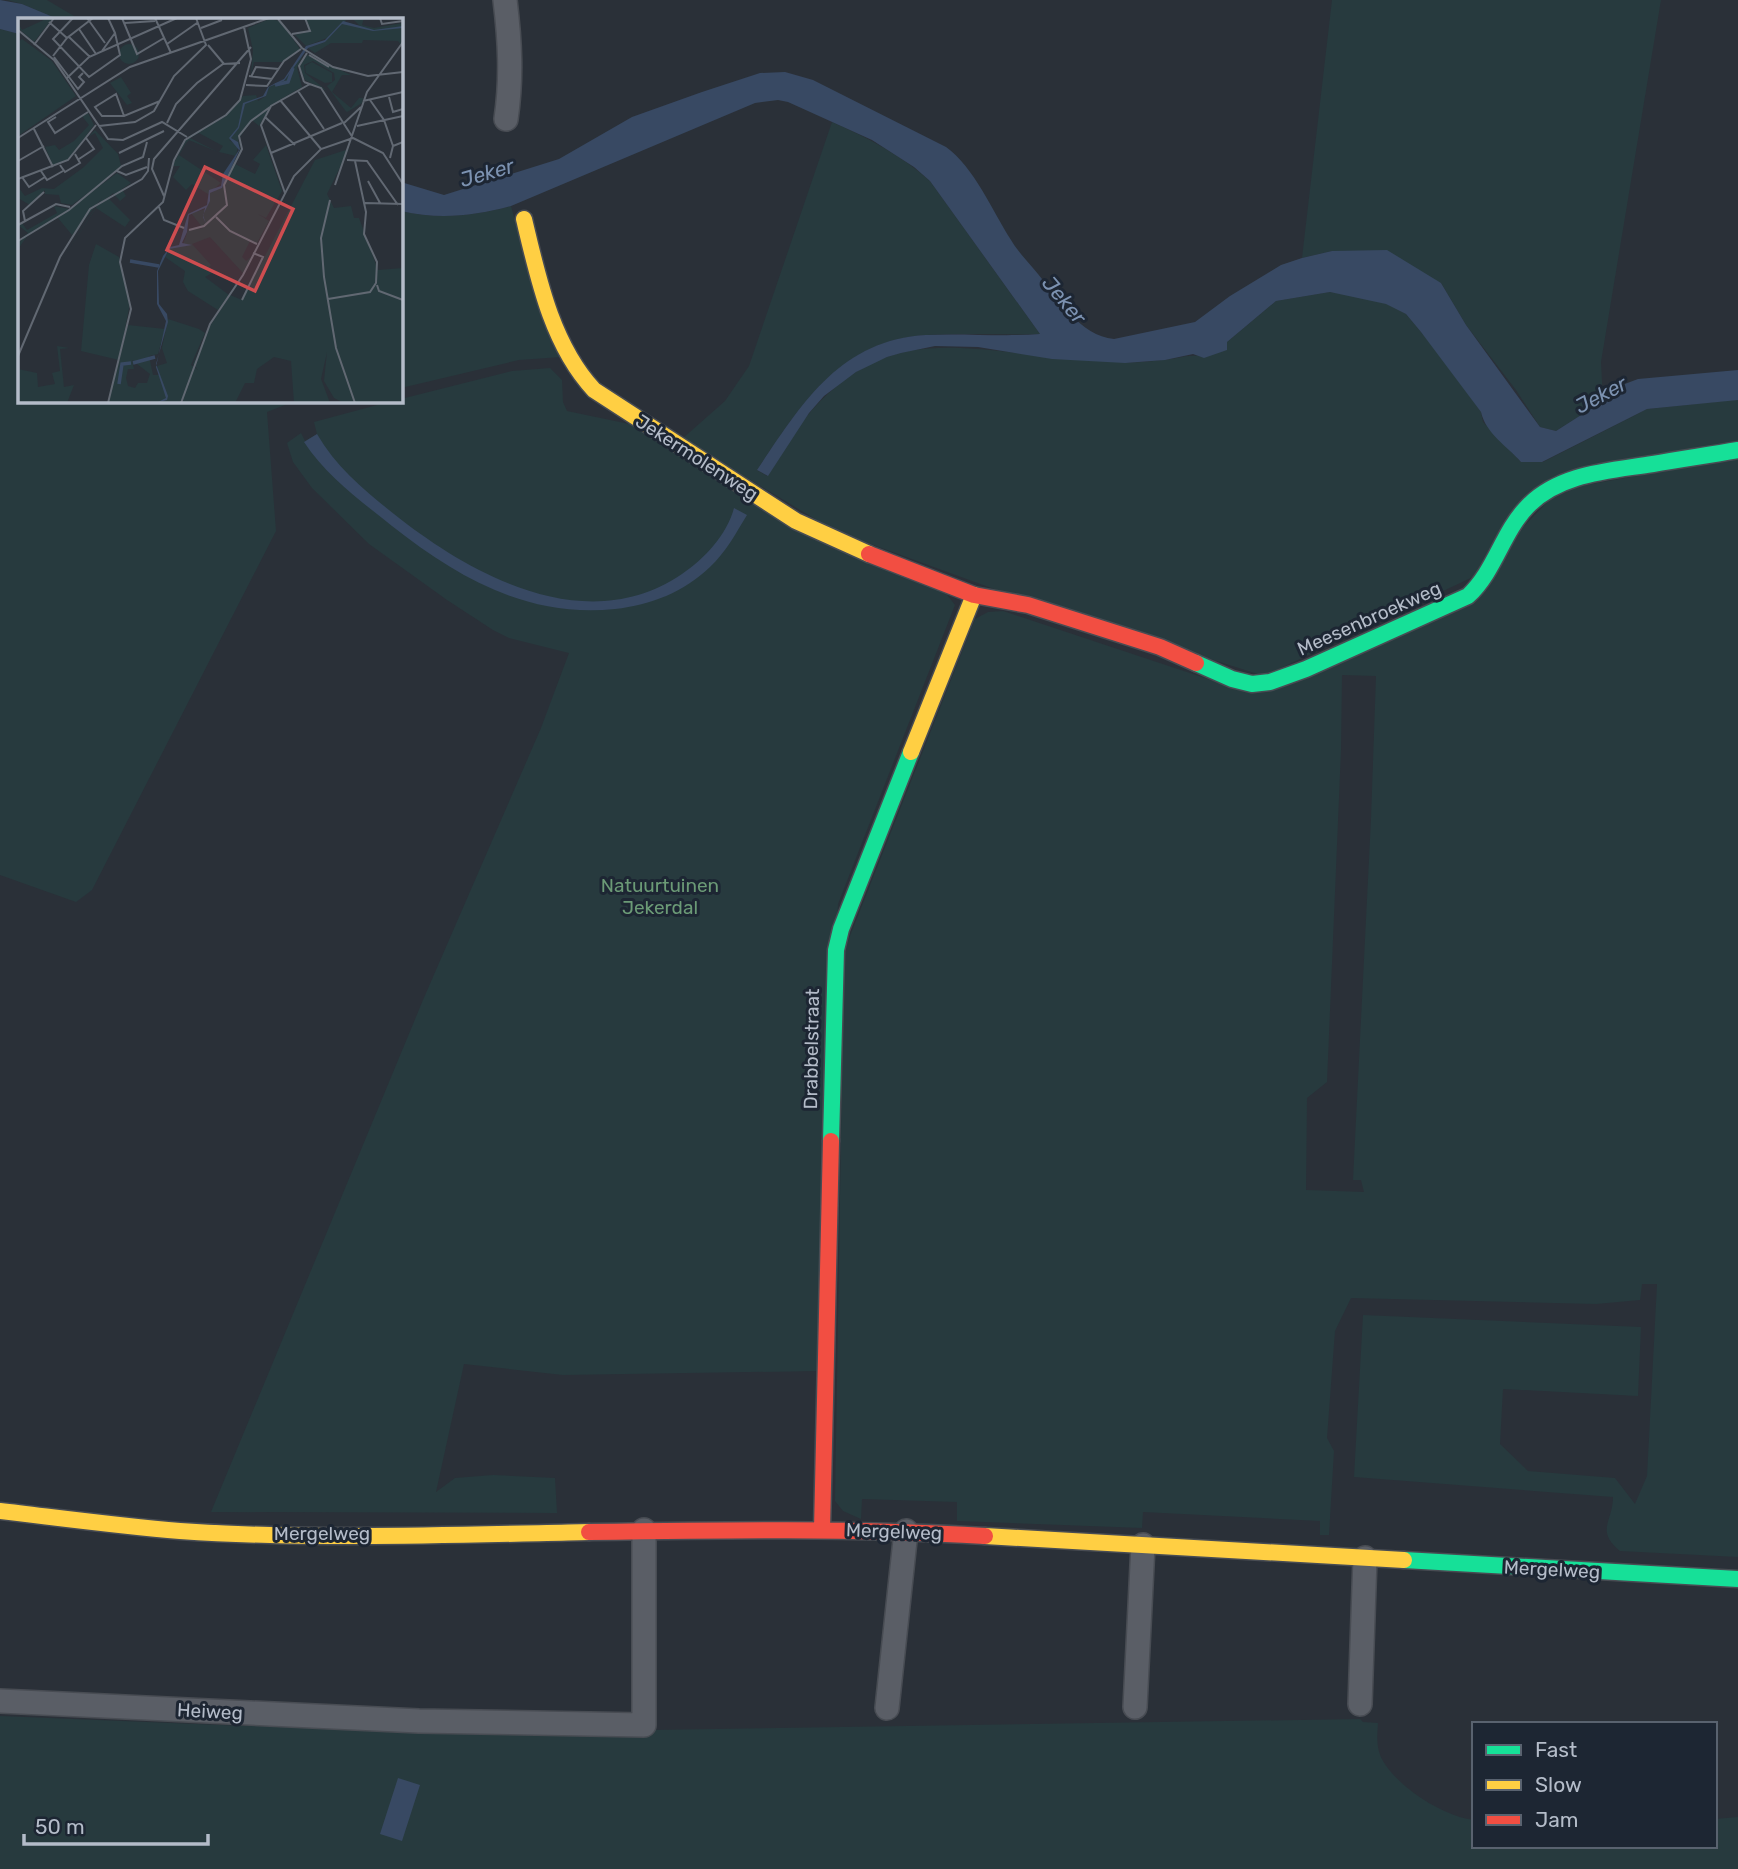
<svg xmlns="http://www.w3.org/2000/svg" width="1738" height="1869" viewBox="0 0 1738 1869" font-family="Rubik,sans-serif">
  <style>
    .green { fill: #273a3e; fill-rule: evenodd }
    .water { fill: #384963 }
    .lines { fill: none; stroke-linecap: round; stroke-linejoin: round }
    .street-casing { stroke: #484c53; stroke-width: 26 }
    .fast-casing { stroke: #484c53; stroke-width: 19 }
    .slow-casing { stroke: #484c53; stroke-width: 19 }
    .jam-casing { stroke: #484c53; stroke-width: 19 }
    .street { stroke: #5a5e66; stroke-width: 23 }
    .fast { stroke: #16e098; stroke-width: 16 }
    .slow { stroke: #ffcf43; stroke-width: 16 }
    .jam { stroke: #f24e42; stroke-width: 16 }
    .labels { text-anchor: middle; stroke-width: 6; stroke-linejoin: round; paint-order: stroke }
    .street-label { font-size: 19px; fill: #b4bcc9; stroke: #1d2633 }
    .park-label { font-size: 19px; fill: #6b9a76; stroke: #1d2633 }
    .water-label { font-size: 21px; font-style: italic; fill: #7c92b1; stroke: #1d2633 }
    .inset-river { fill: none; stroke: #384963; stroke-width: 3.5 }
    .inset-road { fill: none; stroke: #616872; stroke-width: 2 }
    .view { fill: #ce4d50; fill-opacity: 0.15; stroke: #ce4d50; stroke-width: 3.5 }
    .inset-edge { fill: none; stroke: #b4bcc9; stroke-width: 3.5 }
  </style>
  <rect width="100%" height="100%" fill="#2a3038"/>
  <path class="green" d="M 7,0 L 47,0 L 79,19 L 58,19 L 22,4 Z
    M 1332,0 L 1661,0 L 1601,362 L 1603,401 L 1556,431 L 1540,427 L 1516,390 L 1466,325 L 1441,283 L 1332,251 L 1302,258 Z
    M 0,29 L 19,34 L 19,401 L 284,401 L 285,405 L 267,412 L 276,531 L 92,890 L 76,902 L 0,875 Z
    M 832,122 C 868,138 901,155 930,181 L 1040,334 C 1002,335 965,333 927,335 C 840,340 801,405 757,470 L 767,476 C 783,455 794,429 812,410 C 876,340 931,343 1018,353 C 1046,356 1075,358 1103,361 C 1123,363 1142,363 1162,360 C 1177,359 1189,353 1204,357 L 1227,342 L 1276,301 L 1330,292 L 1362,297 L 1387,304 L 1406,314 L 1447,363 L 1481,412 L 1483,422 L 1521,462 L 1543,462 L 1647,409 L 1734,400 L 1738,400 L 1738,443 L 1578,470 L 1477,575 L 1264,676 L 1024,600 L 835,531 L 682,439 L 725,401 L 749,366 Z
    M 511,206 L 528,269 L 561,357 L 519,360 L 401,388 L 401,211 C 439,220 474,216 511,206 Z
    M 550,368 L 562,380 L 563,402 L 567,411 L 634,425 L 941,587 L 955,605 L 838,904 L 819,1371 L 563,1375 L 464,1364 L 436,1492 L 455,1478 L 493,1475 L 555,1478 L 557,1513 L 211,1512 L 423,1000 L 541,728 L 569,653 L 509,638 L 493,630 L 447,600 L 369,544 L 312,488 L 293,462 L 287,443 L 301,433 L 305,441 L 317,434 L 314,422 L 392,401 L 401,401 L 401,399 L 512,371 Z
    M 1738,458 L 1738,1557 L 1620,1551 C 1595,1530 1613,1522 1613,1497 L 1354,1477 L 1363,1315 L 1641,1327 L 1638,1396 L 1503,1389 L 1500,1444 L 1528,1471 L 1615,1478 L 1635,1504 L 1647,1476 L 1657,1284 L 1642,1284 L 1640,1300 L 1596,1304 L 1351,1298 L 1335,1331 L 1327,1438 L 1334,1451 L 1329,1535 L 1320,1535 L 1320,1521 L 1143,1512 L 1142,1528 L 957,1521 L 957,1502 L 862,1499 L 861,1519 L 843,1511 L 835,1501 L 844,951 L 975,619 L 988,612 L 1003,611 L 1241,690 L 1462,608 L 1525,520 L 1563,489 ZM 1342,675 L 1376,676 L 1371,819 L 1353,1180 L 1361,1180 L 1364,1192 L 1306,1190 L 1307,1098 L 1327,1082 L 1341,750 Z
    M 0,1716 L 245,1726 L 651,1730 L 1360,1719 L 1363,1722 L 1378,1723 C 1377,1736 1376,1749 1383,1761 C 1398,1787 1444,1817 1474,1820 L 1474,1846 L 1715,1846 L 1715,1819 L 1738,1817 L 1738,1869 L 0,1869 Z"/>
  <path class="water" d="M 0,0 L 22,4 L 58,19 L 19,19 L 19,34 L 0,29 Z
    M 785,72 L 813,80 L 946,147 C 974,167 992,210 1011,240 C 1018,252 1029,263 1038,274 C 1058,298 1080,336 1114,339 L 1195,322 L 1230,296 L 1281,265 L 1302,258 L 1332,251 L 1387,250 L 1441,283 L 1466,325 L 1540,427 L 1556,431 L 1603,401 L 1614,388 L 1638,379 L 1738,370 L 1738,400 L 1647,409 L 1542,462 L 1521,462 C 1507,446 1486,434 1481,412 L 1421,332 L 1406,314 L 1386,304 L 1330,292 L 1276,301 L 1227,342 L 1227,350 L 1204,358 L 1193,354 L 1165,360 L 1125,363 L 1052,359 L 978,347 L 935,346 L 901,353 L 887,357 L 856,372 L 824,396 L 809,413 L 768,476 L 757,470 C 801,405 839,340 926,335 C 964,333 1002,337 1040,334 L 930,181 L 914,167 L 872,140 L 788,102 L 778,100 L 755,103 L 511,206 C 474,216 439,220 401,211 L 401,182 L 444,195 L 559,159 L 632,117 L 702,92 L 760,73 Z
    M 317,434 C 336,467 365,491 394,514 C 472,576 587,639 682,574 C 704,559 727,535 734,508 L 747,515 C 736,533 726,552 710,567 C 684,592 651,605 615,609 C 528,618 458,578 392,526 C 361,501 326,476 304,442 Z
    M 398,1778 L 420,1785 L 402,1841 L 380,1834 Z"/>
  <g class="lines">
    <g class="street-casing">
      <path id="street" d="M 505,0 C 510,41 512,78 506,119
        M 0,1701 L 419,1721 L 644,1725 L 644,1530
        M 1360,1704 L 1365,1558
        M 1135,1707 L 1143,1545
        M 887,1708 L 906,1531"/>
    </g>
    <g class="fast-casing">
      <path id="fast" d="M 1196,663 L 1232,679 L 1252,684 L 1270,682 L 1306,669 L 1468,596 C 1495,571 1502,533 1527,507 C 1559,473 1610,471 1653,464 C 1681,459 1710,455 1738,450
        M 831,1141 L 836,950 L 841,929 L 911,752
        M 1404,1560 L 1738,1579"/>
    </g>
    <g class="slow-casing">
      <path id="slow" d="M 524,219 C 538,278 552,345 594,390 L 796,521 L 869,554
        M 911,752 L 974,595
        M 0,1511 C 60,1518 119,1526 180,1531 C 315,1540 453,1535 589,1532
        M 985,1536 L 1404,1560"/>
    </g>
    <g class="jam-casing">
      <path id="jam" d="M 869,554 L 974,595 L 1028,605 L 1160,647 L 1196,663
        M 822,1529 L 831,1141
        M 589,1532 C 721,1530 853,1528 985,1536"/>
    </g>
    <use href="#street" class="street"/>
    <use href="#fast" class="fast"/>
    <use href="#slow" class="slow"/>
    <use href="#jam" class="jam"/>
  </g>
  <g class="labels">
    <g class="street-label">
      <text transform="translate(697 457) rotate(33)" y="7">Jekermolenweg</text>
      <text transform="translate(1369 618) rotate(-24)" y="7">Meesenbroekweg</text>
      <text transform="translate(811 1049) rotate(-89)" y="7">Drabbelstraat</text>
      <text transform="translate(894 1531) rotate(2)" y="7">Mergelweg</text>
      <text x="322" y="1540">Mergelweg</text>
      <text transform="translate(1552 1569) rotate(3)" y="7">Mergelweg</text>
      <text transform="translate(210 1711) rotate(3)" y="7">Heiweg</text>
    </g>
    <g class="park-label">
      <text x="660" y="892">Natuurtuinen<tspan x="660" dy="22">Jekerdal</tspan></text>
    </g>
    <g class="water-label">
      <text transform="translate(487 173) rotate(-16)" y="7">Jeker</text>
      <text transform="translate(1064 300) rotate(50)" y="7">Jeker</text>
      <text transform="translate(1601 395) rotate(-28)" y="7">Jeker</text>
    </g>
  </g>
  <g transform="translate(18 18)">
    <rect width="385" height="385" fill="#2a3038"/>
    <path d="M 30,0 L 35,0 L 16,24 L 0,10 L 0,5 L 4,12 ZM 288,0 L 328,0 L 327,5 L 342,8 L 334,0 L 346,0 L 344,7 L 356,10 L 385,5 L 385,29 L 380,23 L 345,22 L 344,25 L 313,25 L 297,35 L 290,30 L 307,24 L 309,20 L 288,28 L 277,17 L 292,13 ZM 251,1 L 262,3 L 282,31 L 264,44 L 236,44 L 233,57 L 235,32 L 230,10 ZM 4,21 L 34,43 L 58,78 L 0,118 L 0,24 ZM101 36a10 10 0 1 1 20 0a10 10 0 1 1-20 0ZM 286,34 L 279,50 L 284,69 L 253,87 L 241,108 L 234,102 L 220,122 L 224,131 L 217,146 L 237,156 L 242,146 L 235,142 L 248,127 L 264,173 L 248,200 L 240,196 L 251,203 L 239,225 L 232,223 L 224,239 L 228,243 L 233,239 L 225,255 L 192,219 L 174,226 L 193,247 L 190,252 L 194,255 L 187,259 L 211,277 L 200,292 L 170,273 L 165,264 L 167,253 L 147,239 L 152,230 L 165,227 L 170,212 L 185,210 L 173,195 L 188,191 L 192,175 L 204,170 L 223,130 L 219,123 L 211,122 L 220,128 L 218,138 L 201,134 L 205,128 L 181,115 L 172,120 L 200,134 L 171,122 L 168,125 L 161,137 L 203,165 L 190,176 L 174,166 L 168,172 L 155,159 L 162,148 L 154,148 L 170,119 L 208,98 L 225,78 L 238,77 L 240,83 L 248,78 L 251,69 L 266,63 ZM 289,37 L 333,57 L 324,57 L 314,74 L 333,90 L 341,80 L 345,80 L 344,85 L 329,94 L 327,92 L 309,68 L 317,62 L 316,55 L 295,43 L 286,47 L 287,55 L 309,73 L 287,62 L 281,48 ZM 294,44 L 314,55 L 314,64 L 307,65 L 288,55 L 287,48 ZM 103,59 L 113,75 L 109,78 L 114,85 L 109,87 L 92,65 ZM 70,95 L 76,107 L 51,141 L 35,148 L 27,129 L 37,127 L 41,132 L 56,123 L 71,107 L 64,98 ZM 77,112 L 100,136 L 103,148 L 86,163 L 54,187 L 43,185 L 41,177 L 27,176 L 27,172 L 12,187 L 0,180 L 0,169 L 7,178 L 24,170 L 36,171 L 66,149 L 85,130 L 77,115 L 70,119 ZM 331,131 L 309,176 L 316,190 L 333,188 L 336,200 L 341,200 L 360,252 L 385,250 L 385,385 L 326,385 L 316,380 L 306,363 L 309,334 L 303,361 L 312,385 L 276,385 L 273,343 L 256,339 L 239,351 L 236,365 L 227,365 L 217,385 L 90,385 L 110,307 L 147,311 L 140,336 L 131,338 L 135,357 L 141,357 L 139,348 L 149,345 L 144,330 L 150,301 L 181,311 L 187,315 L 173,347 L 180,352 L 175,346 L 192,308 L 212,277 L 224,282 L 297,142 ZM 114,342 L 132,356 L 129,365 L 120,365 L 117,370 L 110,368 L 108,360 L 110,351 L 116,351 ZM 99,155 L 113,165 L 104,171 L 108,178 L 102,183 L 95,175 L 90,180 L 112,202 L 107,209 L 78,190 L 37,253 L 84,180 L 54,217 L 40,200 L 10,217 L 0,231 L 0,223 L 10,215 L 0,207 L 4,205 L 9,212 L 39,195 L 36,188 L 51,191 ZM 78,226 L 101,239 L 112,285 L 101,342 L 63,333 L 71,247 ZM 39,328 L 51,330 L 42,331 L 46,369 L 56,367 L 49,385 L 1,385 L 0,351 L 19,355 L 20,369 L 37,366 L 34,355 L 42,353 Z" fill="#273a3e" fill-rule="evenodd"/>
    <path d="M 325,3 L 356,12 L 385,8 L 385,10 L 355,13 L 324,6 L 307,24 L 290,30 L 266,63 L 251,69 L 248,78 L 227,86 L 221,110 L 213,120 L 220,124 L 222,131 L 204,170 L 192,175 L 192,183 L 185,197 L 188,206 L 185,199 L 187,190 L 171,197 L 169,214 L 164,225 L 174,227 L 151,231 L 140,253 L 141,286 L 149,296 L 150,304 L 138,346 L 150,378 L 149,382 L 138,385 L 148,380 L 138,349 L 148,303 L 139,286 L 139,253 L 145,238 L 152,229 L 161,227 L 170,196 L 189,187 L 191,172 L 203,168 L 205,156 L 221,132 L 211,120 L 220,109 L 225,85 L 245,78 L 250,69 L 266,61 L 288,28 L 307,22 Z" fill="#384963"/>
    <path class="inset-river" d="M 257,67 L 270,64 L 275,50M 112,243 L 141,248M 115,345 L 137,339M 101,366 L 104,346 L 113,345"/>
    <path class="inset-road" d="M 55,0 L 35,21 L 71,59 L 102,37 L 97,15M 69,0 L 87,25M 104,0 L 119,36 L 146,20M 137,0 L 153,35M 362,0 L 364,6 L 385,3M 260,1 L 284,30 L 315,49 L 350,58 L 385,54M 31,4 L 49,20M 107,5 L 137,3M 183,10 L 204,2M 61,11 L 78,36M 0,12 L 36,42 L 90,121 L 105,122 L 144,104 L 169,119M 274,16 L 292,13 L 287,0M 51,19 L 72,39M 149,26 L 179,5M 16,27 L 36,0M 190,27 L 206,46M 84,33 L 97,15 L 90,0M 291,37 L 311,49M 35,38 L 49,20 L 75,0M 36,39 L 60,71 L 66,64 L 61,59 L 65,55M 231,58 L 254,61M 233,59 L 238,49 L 261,51M 49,60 L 71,39 L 159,0M 286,64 L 303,70 L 335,120M 286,64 L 281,48 L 289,35M 228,67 L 249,68 L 266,43 L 283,31M 280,73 L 306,111M 371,79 L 375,94 L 385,91M 262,82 L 303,131M 352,82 L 366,102 L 375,128M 345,83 L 385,74M 106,98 L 98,76 L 77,89 L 84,98 L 106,98 L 142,83M 38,99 L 30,104 L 37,115 L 70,94M 247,99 L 277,127M 149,105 L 158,86 L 179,65 L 205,46 L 222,45M 325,106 L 343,89M 81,108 L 117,104 L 136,93 L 156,58 L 188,27 L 178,0M 339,108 L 385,98M 16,111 L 35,149M 0,120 L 112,49 L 251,0M 335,120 L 365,135 L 385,166M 101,135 L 146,113M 253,135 L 324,105M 372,140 L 375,128 L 385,124M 61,141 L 76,131 L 68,120M 329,142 L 349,143 L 380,187M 0,143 L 26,128M 42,147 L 47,154 L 62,145 L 57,136M 23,153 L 29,162 L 45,153M 99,153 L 108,157 L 129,149M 4,159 L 11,169 L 27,159M 0,161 L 50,142 L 78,107M 350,163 L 362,185M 317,167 L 349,74 L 385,24M 267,175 L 243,107 L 253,88 L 292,66M 146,178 L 134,151 L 136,141 L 233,29M 312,182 L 303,220 L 306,259 L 318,330 L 337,385M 347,185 L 385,186M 141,189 L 146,202 L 166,210M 198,199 L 212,213 L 239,226M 7,203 L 5,193 L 26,174M 0,207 L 38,186 L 52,189M 171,212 L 186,208 L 209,187 L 206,167 L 224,131 L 221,118 L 233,103 L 252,89M 0,223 L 51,192 L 104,148 L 125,139 L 129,124M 359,267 L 361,273 L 385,282M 310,281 L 352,274 L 358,265 L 359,244 L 346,216 L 348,194 L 337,143M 224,282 L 245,239 L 235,235M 0,338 L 42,239 L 72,191 L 124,161 L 130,153 L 131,140M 90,385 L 113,291 L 102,244 L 107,220 L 145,184 L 156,142 L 167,122 L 208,97 L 222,82 L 233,41 L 226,9M 163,385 L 192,306 L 225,257 L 276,158 L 303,131 L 335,120"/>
    <path class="view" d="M 187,149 L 275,191 L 237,273 L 149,232 Z"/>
    <rect width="385" height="385" class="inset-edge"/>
  </g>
  <rect x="1472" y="1722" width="245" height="126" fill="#1d2633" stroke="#59626f" stroke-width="2"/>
  <rect x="1486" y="1745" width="35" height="10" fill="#16e098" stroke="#59626f" stroke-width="2"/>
  <text x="1535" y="1757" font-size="21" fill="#b4bcc9">Fast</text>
  <rect x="1486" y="1780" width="35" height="10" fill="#ffcf43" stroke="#59626f" stroke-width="2"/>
  <text x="1535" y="1792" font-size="21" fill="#b4bcc9">Slow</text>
  <rect x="1486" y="1815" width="35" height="10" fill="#f24e42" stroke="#59626f" stroke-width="2"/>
  <text x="1535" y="1827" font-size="21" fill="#b4bcc9">Jam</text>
  <path d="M24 1834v10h184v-10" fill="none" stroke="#b4bcc9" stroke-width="3.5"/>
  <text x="35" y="1834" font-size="21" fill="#b4bcc9" stroke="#1d2633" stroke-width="5" paint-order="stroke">50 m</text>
</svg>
